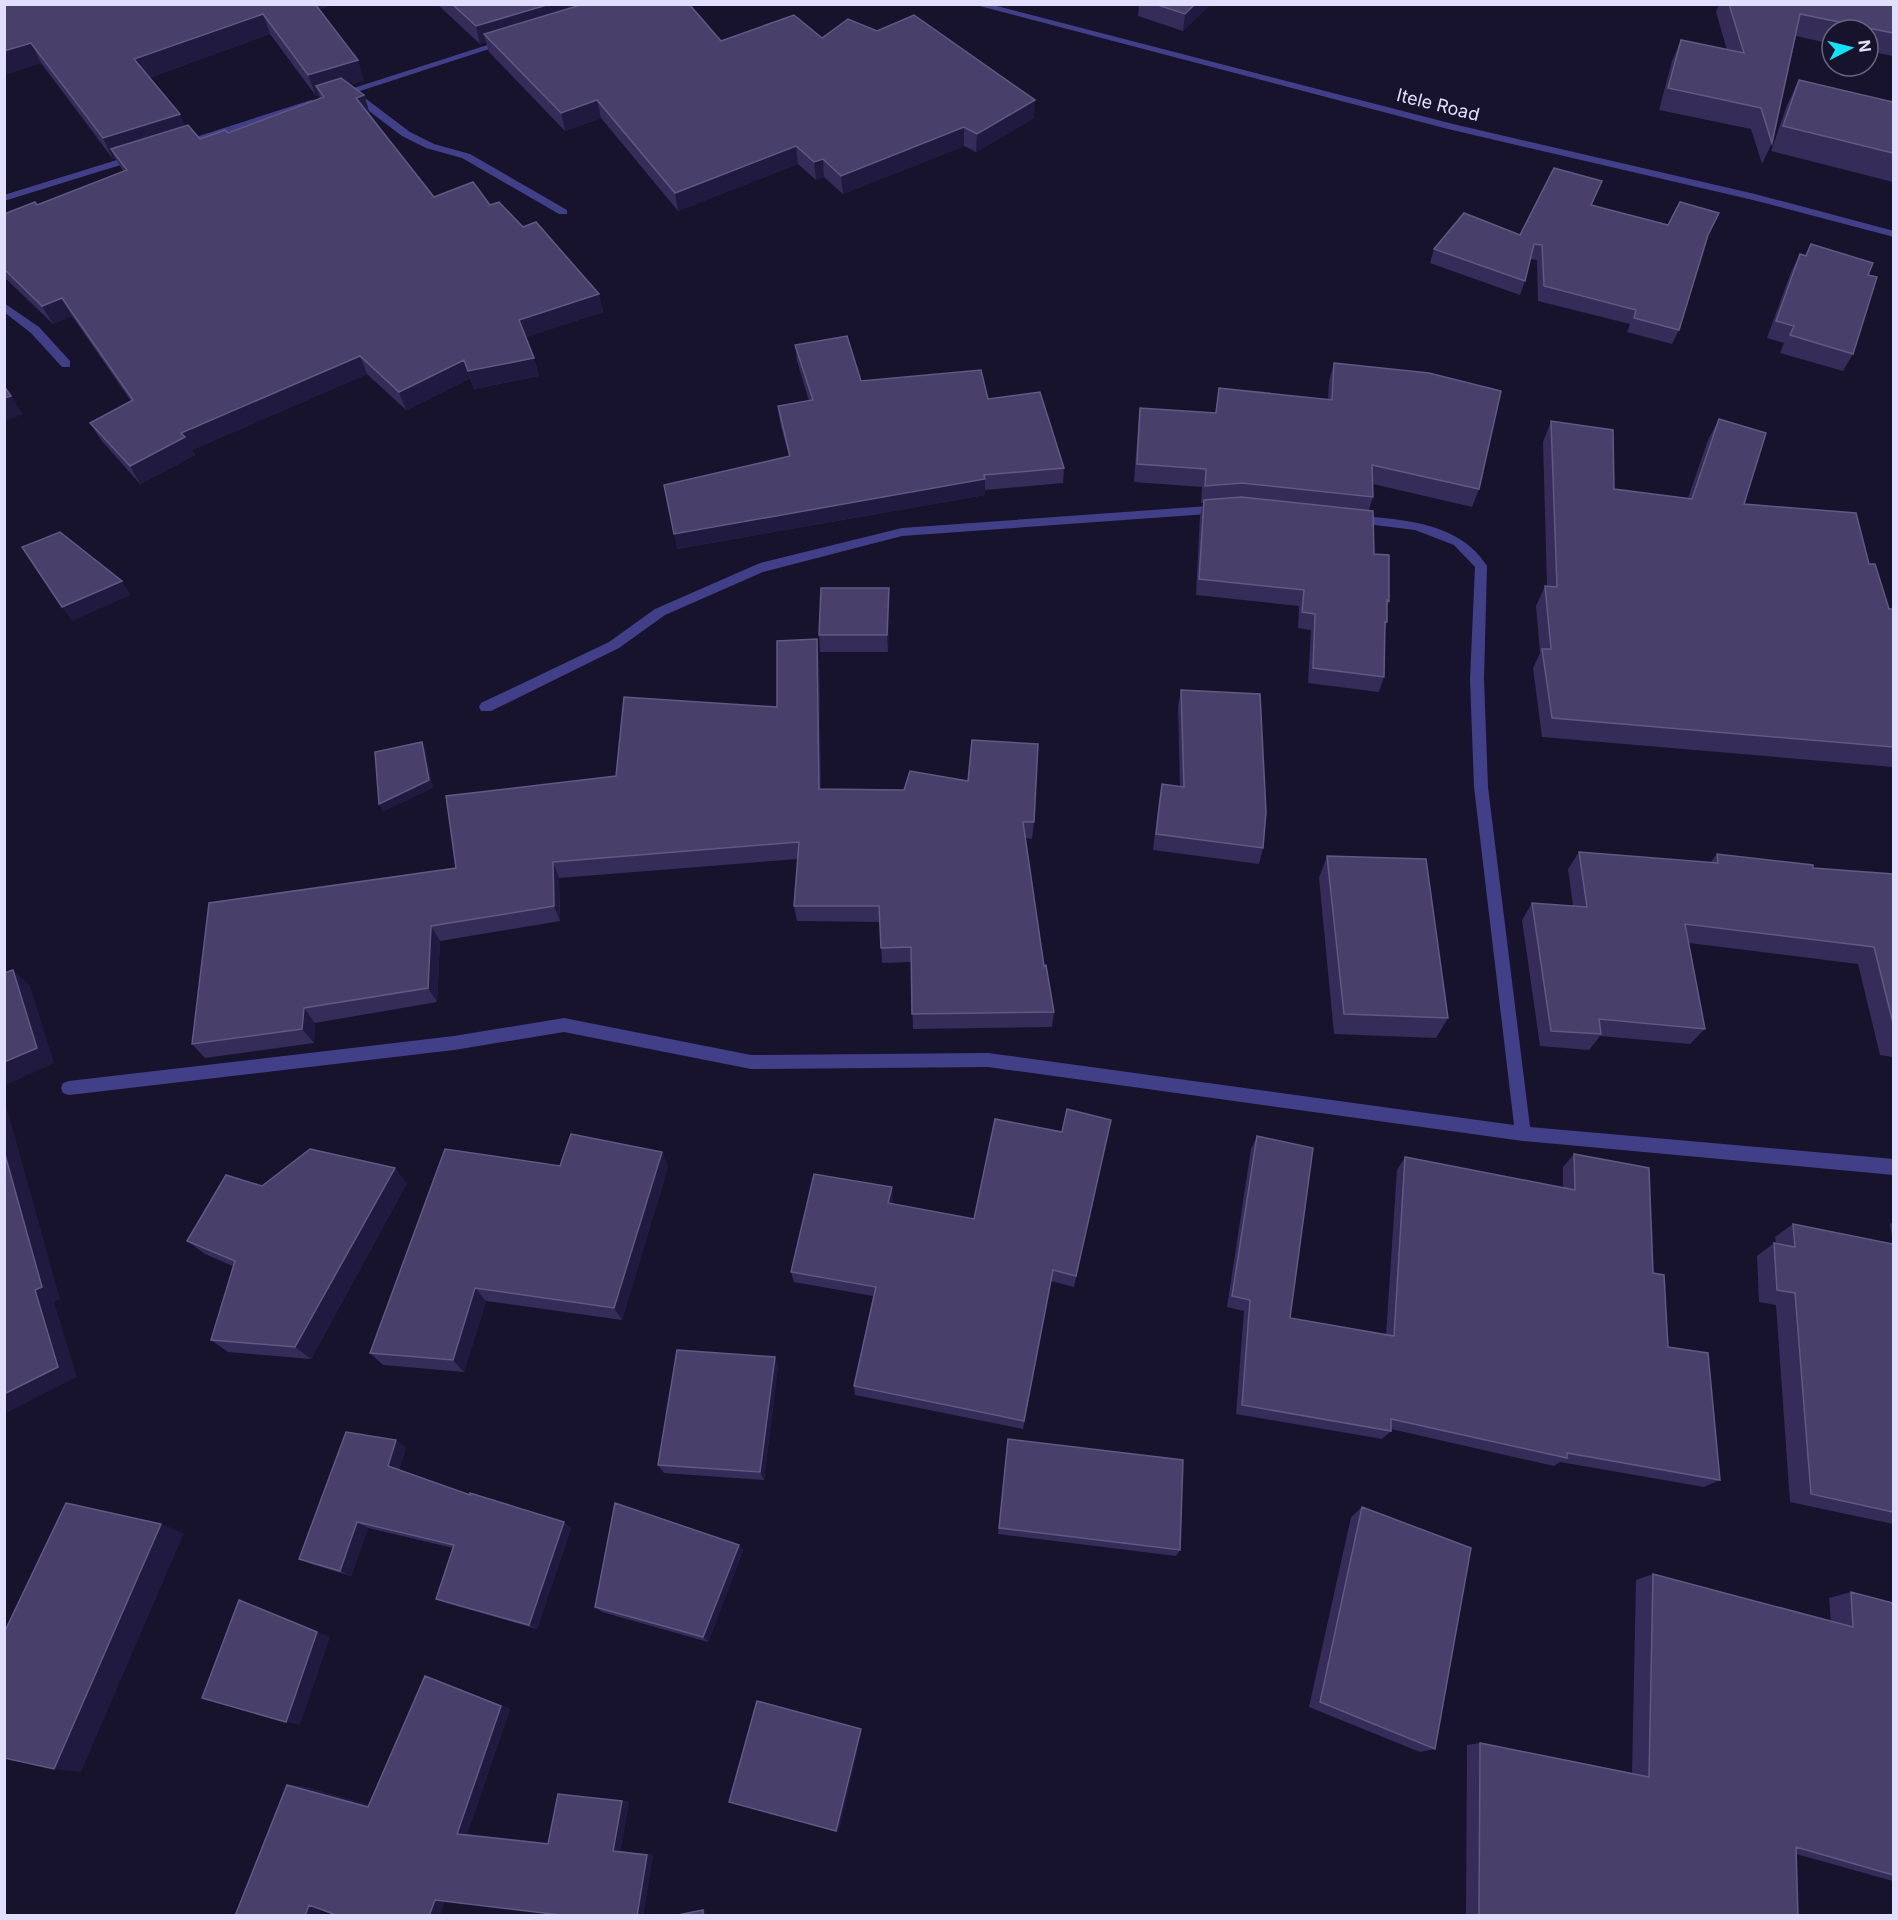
<svg xmlns="http://www.w3.org/2000/svg" width="1898" height="1920" viewBox="0 0 1898 1920" font-family="Inter,sans-serif">
  <style>
    .lines { fill: none; stroke-linecap: round; stroke-linejoin: round }
    .minor { fill: #423f89; fill-rule: evenodd }
    .wall { fill: #352c59; fill-rule: evenodd }
    .shaded-wall { fill: #211a40 }
    .building { fill: #48406b; stroke: #605982; stroke-width: 1.5 }
    .labels { text-anchor: middle; stroke-width: 6; stroke-linejoin: round; paint-order: stroke }
    .far-street-label { font-size: 18px; fill: #e2dffe; stroke: #17132c }
  </style>
  <rect width="100%" height="100%" fill="#17132c"/>
  <g class="lines">
    <path class="minor" d="M 972,4 L 989,4 L 1453,124 L 1755,194 L 1894,231 L 1894,237 L 1753,200 L 1448,129 Z
      M 503,40 L 511,42 L 357,92 L 410,132 L 434,144 L 470,154 L 567,210 L 567,214 L 559,214 L 462,158 L 426,148 L 402,136 L 348,95 L 337,98 L 332,95 Z
      M 311,100 L 314,101 L 314,105 L 183,146 L 174,144 Z
      M 136,154 L 141,157 L 140,159 L 4,201 L 4,195 Z
      M 4,303 L 39,327 L 70,361 L 70,367 L 62,367 L 31,333 L 4,312 Z
      M 1222,505 L 1228,509 L 1222,513 L 902,536 L 763,572 L 665,615 L 619,648 L 491,711 L 481,711 L 479,707 L 481,703 L 609,642 L 655,609 L 760,563 L 902,528 Z
      M 1354,515 C 1401,520 1459,521 1487,566 L 1484,679 L 1488,787 L 1530,1127 L 1894,1159 L 1894,1175 L 1523,1141 L 988,1067 L 751,1069 L 564,1032 L 454,1050 L 69,1095 L 63,1093 L 61,1088 L 63,1083 L 69,1081 L 454,1036 L 564,1018 L 751,1055 L 988,1053 L 1514,1125 L 1474,787 L 1470,679 L 1475,567 L 1454,545 L 1415,530 L 1350,522 L 1348,519 Z"/>
  </g>
  <path class="wall" d="M 4,4 L 334,4 L 319,10 L 364,80 L 350,85 L 364,95 L 370,114 L 369,114 L 434,197 L 490,205 L 523,227 L 599,294 L 603,312 L 526,337 L 534,358 L 539,376 L 474,389 L 470,378 L 406,410 L 367,374 L 192,450 L 195,455 L 140,484 L 101,440 L 90,423 L 131,401 L 72,316 L 53,324 L 4,277 L 4,214 L 37,205 L 123,171 L 115,158 L 113,159 L 41,63 L 4,75 ZM 270,34 L 316,96 L 319,95 L 320,98 L 228,133 L 200,139 L 185,126 L 149,78 Z
    M 437,4 L 689,4 L 721,41 L 822,38 L 1034,118 L 976,152 L 964,146 L 843,194 L 824,177 L 816,180 L 798,164 L 678,211 L 601,118 L 565,131 L 489,52 L 486,42 L 480,44 Z
    M 1139,4 L 1211,4 L 1183,31 L 1138,16 Z
    M 1719,4 L 1893,4 L 1893,56 L 1868,51 L 1868,30 L 1832,30 L 1832,44 L 1796,36 L 1772,143 L 1762,164 L 1751,129 L 1659,110 L 1672,61 L 1681,40 L 1727,50 L 1716,12 Z
    M 1799,80 L 1893,102 L 1893,182 L 1771,151 L 1787,105 Z
    M 1596,195 L 1592,205 L 1708,237 L 1679,330 L 1672,344 L 1627,332 L 1630,324 L 1538,301 L 1537,260 L 1530,259 L 1525,281 L 1520,295 L 1430,263 L 1434,249 L 1520,235 Z
    M 1811,244 L 1868,275 L 1853,354 L 1843,371 L 1780,353 L 1784,343 L 1767,338 L 1791,272 L 1800,254 L 1805,255 Z
    M 795,345 L 861,381 L 988,399 L 1064,468 L 1063,483 L 985,490 L 985,495 L 677,549 L 789,457 L 780,422 L 778,406 L 809,401 L 797,361 Z
    M 1334,363 L 1479,489 L 1472,507 L 1373,484 L 1373,497 L 1369,510 L 1374,554 L 1389,601 L 1387,607 L 1387,622 L 1385,628 L 1384,677 L 1379,692 L 1308,683 L 1311,630 L 1298,628 L 1299,606 L 1196,595 L 1200,516 L 1203,503 L 1201,503 L 1202,487 L 1134,482 L 1138,426 L 1140,408 L 1215,413 L 1219,388 L 1328,400 L 1329,381 Z
    M 1719,419 L 1744,504 L 1869,564 L 1889,609 L 1893,609 L 1893,767 L 1542,737 L 1533,668 L 1540,653 L 1536,606 L 1545,586 L 1547,586 L 1543,442 L 1551,421 L 1614,489 L 1688,498 L 1708,440 Z
    M 889,588 L 889,605 L 888,652 L 820,652 L 819,635 Z
    M 819,657 L 821,789 L 1034,822 L 1032,839 L 1025,838 L 1044,966 L 1054,1012 L 1052,1027 L 913,1029 L 911,962 L 882,963 L 880,922 L 797,921 L 794,906 L 798,859 L 559,878 L 560,921 L 440,941 L 437,1002 L 315,1023 L 314,1043 L 205,1058 L 192,1044 L 456,868 L 616,776 L 777,707 Z
    M 1181,690 L 1263,848 L 1259,864 L 1153,850 L 1159,800 L 1162,784 L 1180,787 L 1178,706 Z
    M 1579,852 L 1710,863 L 1717,854 L 1813,868 L 1893,874 L 1893,1057 L 1880,1055 L 1858,964 L 1689,943 L 1705,1029 L 1690,1044 L 1600,1036 L 1589,1050 L 1540,1046 L 1522,920 L 1532,903 L 1573,906 L 1568,869 Z
    M 1327,856 L 1448,1018 L 1436,1038 L 1334,1034 L 1319,878 Z
    M 1111,1120 L 1074,1287 L 1051,1281 L 1023,1429 L 855,1395 L 854,1386 L 873,1296 L 794,1282 L 791,1272 L 893,1198 L 892,1204 L 974,1219 L 1062,1132 Z
    M 1257,1136 L 1290,1318 L 1386,1335 L 1397,1170 L 1405,1157 L 1563,1188 L 1563,1167 L 1574,1154 L 1653,1273 L 1668,1347 L 1720,1480 L 1704,1487 L 1560,1462 L 1554,1466 L 1391,1429 L 1391,1431 L 1382,1439 L 1236,1414 L 1244,1311 L 1227,1307 L 1251,1149 Z
    M 662,1152 L 668,1167 L 622,1320 L 486,1301 L 464,1372 L 383,1365 L 370,1353 L 560,1166 Z
    M 407,1183 L 311,1359 L 228,1352 L 211,1340 L 233,1266 L 205,1254 L 187,1241 L 262,1186 Z
    M 1893,1222 L 1893,1524 L 1790,1502 L 1776,1305 L 1759,1302 L 1757,1256 L 1774,1243 L 1776,1243 L 1775,1237 L 1793,1224 L 1893,1244 L 1890,1224 Z
    M 775,1357 L 778,1366 L 764,1480 L 664,1473 L 658,1465 Z
    M 406,1447 L 399,1470 L 470,1495 L 571,1528 L 537,1629 L 446,1603 L 436,1599 L 453,1548 L 368,1528 L 351,1576 L 311,1564 L 299,1559 Z
    M 1007,1447 L 1180,1550 L 1176,1556 L 998,1534 Z
    M 1362,1507 L 1435,1749 L 1420,1752 L 1309,1707 L 1351,1517 Z
    M 739,1545 L 743,1551 L 708,1642 L 602,1612 L 595,1607 Z
    M 1653,1574 L 1831,1622 L 1829,1598 L 1851,1592 L 1893,1603 L 1893,1881 L 1796,1854 L 1798,1916 L 1466,1916 L 1467,1745 L 1480,1743 L 1632,1773 L 1636,1580 Z
    M 435,1679 L 510,1709 L 467,1834 L 549,1843 L 622,1801 L 629,1802 L 620,1851 L 653,1855 L 643,1916 L 569,1916 L 445,1901 L 321,1909 L 318,1916 L 235,1916 L 301,1786 L 369,1805 Z"/>
  <path class="shaded-wall" d="M 310,4 L 334,4 L 313,12 Z
    M 550,4 L 616,4 L 484,34 L 486,42 L 480,44 L 476,26 Z
    M 1195,4 L 1211,4 L 1183,31 L 1185,14 Z
    M 263,14 L 270,34 L 143,80 L 134,59 Z
    M 31,43 L 41,63 L 4,75 L 4,51 Z
    M 358,60 L 364,80 L 321,94 L 316,86 L 319,95 L 316,96 L 308,75 Z
    M 364,95 L 370,114 L 362,117 L 356,98 Z
    M 597,100 L 601,118 L 565,131 L 561,113 Z
    M 1035,100 L 1034,118 L 976,152 L 977,134 Z
    M 180,114 L 189,135 L 111,149 L 115,158 L 113,159 L 103,138 Z
    M 964,127 L 964,146 L 843,194 L 841,176 Z
    M 796,146 L 798,164 L 678,211 L 675,193 Z
    M 823,159 L 824,177 L 816,180 L 814,162 Z
    M 599,294 L 603,312 L 524,338 L 519,320 Z
    M 62,298 L 72,316 L 53,324 L 42,306 Z
    M 360,356 L 367,374 L 192,450 L 195,455 L 140,484 L 130,466 L 181,433 Z
    M 534,358 L 539,376 L 474,389 L 468,371 Z
    M 464,360 L 470,378 L 406,410 L 399,392 Z
    M 11,396 L 23,414 L 4,422 L 4,398 Z
    M 985,479 L 985,495 L 677,549 L 674,534 Z
    M 122,581 L 131,595 L 72,621 L 62,607 Z
    M 889,588 L 889,605 L 888,652 L 887,635 Z
    M 817,639 L 819,657 L 821,806 L 819,789 Z
    M 422,742 L 426,750 L 433,788 L 383,812 L 379,804 Z
    M 553,862 L 559,878 L 560,921 L 554,906 Z
    M 431,926 L 440,941 L 437,1002 L 428,988 Z
    M 13,970 L 30,986 L 54,1063 L 4,1086 L 4,1062 Z
    M 304,1008 L 315,1023 L 314,1043 L 302,1029 Z
    M 4,1098 L 60,1299 L 54,1302 L 77,1377 L 4,1414 L 4,1394 L 35,1290 L 4,1151 Z
    M 662,1152 L 668,1167 L 622,1320 L 614,1308 Z
    M 395,1168 L 407,1183 L 311,1359 L 295,1347 Z
    M 892,1187 L 893,1198 L 890,1214 L 888,1203 Z
    M 475,1288 L 486,1301 L 464,1372 L 453,1360 Z
    M 775,1357 L 778,1366 L 764,1480 L 760,1472 Z
    M 396,1440 L 406,1447 L 398,1473 L 388,1466 Z
    M 357,1522 L 368,1528 L 351,1576 L 340,1571 Z
    M 564,1522 L 571,1528 L 537,1629 L 529,1625 Z
    M 161,1524 L 184,1533 L 81,1772 L 54,1769 Z
    M 739,1545 L 743,1551 L 708,1642 L 703,1637 Z
    M 239,1600 L 330,1637 L 300,1725 L 286,1722 Z
    M 425,1676 L 510,1709 L 467,1834 L 457,1834 Z
    M 861,1729 L 862,1731 L 839,1832 L 836,1831 Z
    M 287,1785 L 301,1786 L 380,1808 L 368,1807 Z
    M 622,1801 L 629,1802 L 620,1851 L 613,1851 Z
    M 647,1855 L 653,1855 L 643,1916 L 637,1916 Z
    M 446,1899 L 440,1916 L 429,1916 L 435,1900 Z
    M 323,1904 L 318,1916 L 305,1916 L 309,1905 Z
    M 703,1910 L 705,1910 L 706,1916 L 703,1916 Z"/>
  <path class="building" d="M 4,4 L 315,4 L 358,60 L 308,75 L 263,14 L 134,59 L 180,114 L 103,138 L 31,43 L 4,51 Z
    M 452,4 L 550,4 L 476,26 Z
    M 584,4 L 689,4 L 721,41 L 794,15 L 822,38 L 848,19 L 877,31 L 914,15 L 1035,100 L 977,134 L 964,127 L 841,176 L 823,159 L 814,162 L 796,146 L 675,193 L 597,100 L 561,113 L 484,34 Z
    M 1155,4 L 1195,4 L 1185,14 Z
    M 1729,4 L 1893,4 L 1893,33 L 1800,14 L 1772,143 L 1761,108 L 1668,88 L 1681,40 L 1744,53 Z
    M 341,78 L 364,95 L 356,98 L 434,197 L 473,182 L 490,205 L 499,202 L 523,227 L 536,222 L 599,294 L 519,320 L 534,358 L 468,371 L 464,360 L 399,392 L 360,356 L 181,433 L 185,437 L 130,466 L 90,423 L 133,400 L 62,298 L 42,306 L 4,269 L 4,214 L 35,202 L 37,205 L 127,170 L 111,149 L 188,125 L 200,139 L 225,130 L 228,133 L 324,97 L 316,86 Z
    M 1799,80 L 1893,102 L 1893,153 L 1783,126 Z
    M 1554,168 L 1602,181 L 1591,205 L 1668,225 L 1680,202 L 1719,213 L 1708,235 L 1679,330 L 1634,318 L 1636,310 L 1544,286 L 1542,245 L 1534,244 L 1525,281 L 1434,249 L 1464,213 L 1520,235 Z
    M 1811,244 L 1873,263 L 1868,275 L 1877,277 L 1853,354 L 1790,335 L 1794,326 L 1776,321 L 1800,254 L 1806,256 Z
    M 847,336 L 861,381 L 981,370 L 988,399 L 1040,392 L 1064,468 L 984,475 L 985,479 L 674,534 L 664,485 L 790,456 L 778,406 L 813,400 L 795,345 Z
    M 1334,363 L 1429,373 L 1501,391 L 1479,489 L 1372,465 L 1373,497 L 1242,483 L 1205,486 L 1206,469 L 1137,464 L 1140,408 L 1216,413 L 1219,388 L 1332,400 Z
    M 4,386 L 11,396 L 4,398 Z
    M 1719,419 L 1766,433 L 1744,504 L 1856,513 L 1869,564 L 1875,564 L 1889,609 L 1893,609 L 1893,747 L 1552,718 L 1542,649 L 1551,649 L 1545,586 L 1557,587 L 1551,421 L 1613,430 L 1614,489 L 1692,499 Z
    M 1241,497 L 1373,511 L 1374,554 L 1389,555 L 1389,601 L 1387,600 L 1387,622 L 1385,622 L 1384,677 L 1313,668 L 1315,614 L 1302,612 L 1304,590 L 1199,579 L 1204,500 Z
    M 60,532 L 122,581 L 62,607 L 22,547 Z
    M 821,588 L 889,588 L 887,635 L 819,635 Z
    M 817,639 L 819,789 L 904,790 L 910,771 L 968,781 L 972,740 L 1038,744 L 1034,822 L 1023,822 L 1044,966 L 1046,965 L 1054,1012 L 912,1014 L 911,947 L 881,948 L 879,906 L 794,906 L 799,842 L 553,862 L 554,906 L 431,926 L 428,988 L 304,1008 L 302,1029 L 192,1044 L 209,903 L 456,868 L 446,796 L 616,776 L 624,697 L 777,707 L 777,641 Z
    M 1181,690 L 1260,694 L 1266,812 L 1263,848 L 1156,834 L 1162,784 L 1184,787 Z
    M 422,742 L 429,780 L 379,804 L 375,752 Z
    M 1579,852 L 1718,863 L 1717,854 L 1813,865 L 1813,868 L 1893,874 L 1893,1023 L 1874,947 L 1685,924 L 1705,1029 L 1599,1019 L 1601,1034 L 1551,1031 L 1532,903 L 1587,907 Z
    M 1327,856 L 1426,859 L 1448,1018 L 1344,1014 Z
    M 13,970 L 37,1048 L 4,1062 L 4,973 Z
    M 1067,1109 L 1111,1120 L 1076,1276 L 1053,1270 L 1024,1421 L 854,1386 L 876,1287 L 791,1272 L 814,1174 L 892,1187 L 888,1203 L 974,1219 L 995,1119 L 1062,1132 Z
    M 571,1134 L 662,1152 L 614,1308 L 475,1288 L 453,1360 L 370,1353 L 445,1149 L 560,1166 Z
    M 1257,1136 L 1313,1148 L 1290,1318 L 1394,1336 L 1405,1157 L 1575,1190 L 1574,1154 L 1649,1168 L 1653,1273 L 1664,1275 L 1668,1347 L 1708,1353 L 1720,1480 L 1567,1453 L 1567,1458 L 1391,1419 L 1391,1431 L 1242,1405 L 1250,1300 L 1232,1296 Z
    M 310,1149 L 395,1168 L 295,1347 L 211,1340 L 235,1261 L 187,1241 L 226,1175 L 262,1186 Z
    M 4,1151 L 42,1287 L 35,1290 L 58,1367 L 4,1394 Z
    M 1793,1224 L 1893,1244 L 1893,1512 L 1811,1494 L 1795,1293 L 1777,1290 L 1774,1243 L 1795,1247 Z
    M 677,1350 L 775,1357 L 760,1472 L 658,1465 Z
    M 346,1432 L 396,1440 L 388,1466 L 470,1495 L 470,1493 L 564,1522 L 529,1625 L 436,1599 L 454,1545 L 357,1522 L 340,1571 L 299,1559 Z
    M 1008,1439 L 1183,1460 L 1180,1550 L 999,1528 Z
    M 66,1503 L 161,1524 L 54,1769 L 4,1758 L 4,1633 Z
    M 615,1503 L 739,1545 L 703,1637 L 595,1607 Z
    M 1362,1507 L 1471,1548 L 1435,1749 L 1320,1702 Z
    M 1653,1574 L 1853,1627 L 1851,1592 L 1893,1603 L 1893,1875 L 1796,1847 L 1798,1916 L 1479,1916 L 1480,1743 L 1649,1777 Z
    M 239,1600 L 317,1632 L 286,1722 L 202,1698 Z
    M 425,1676 L 501,1706 L 457,1834 L 548,1844 L 558,1794 L 622,1801 L 613,1851 L 647,1855 L 637,1916 L 569,1916 L 435,1900 L 429,1916 L 339,1916 L 309,1905 L 305,1916 L 235,1916 L 287,1785 L 368,1807 Z
    M 757,1701 L 861,1729 L 836,1831 L 729,1802 Z
    M 703,1910 L 703,1916 L 673,1916 Z"/>
  <g class="labels">
    <g class="far-street-label">
      <text transform="translate(1438 105) rotate(14)" y="6">Itele Road</text>
    </g>
  </g>
  <rect width="1898" height="1920" fill="none" stroke="#e2dffe" stroke-width="12"/>
  <g transform="translate(1850 48) rotate(83)"><circle r="28" fill="#17132c" stroke="#686580" stroke-width="1.5"/>
  <path d="M0-4.5L10 22L0 15L-10 22Z" fill="#11e2f8"/>
  <text y="-9" font-size="16" font-weight="bold" text-anchor="middle" fill="#e2dffe">N</text>
  </g>
</svg>
